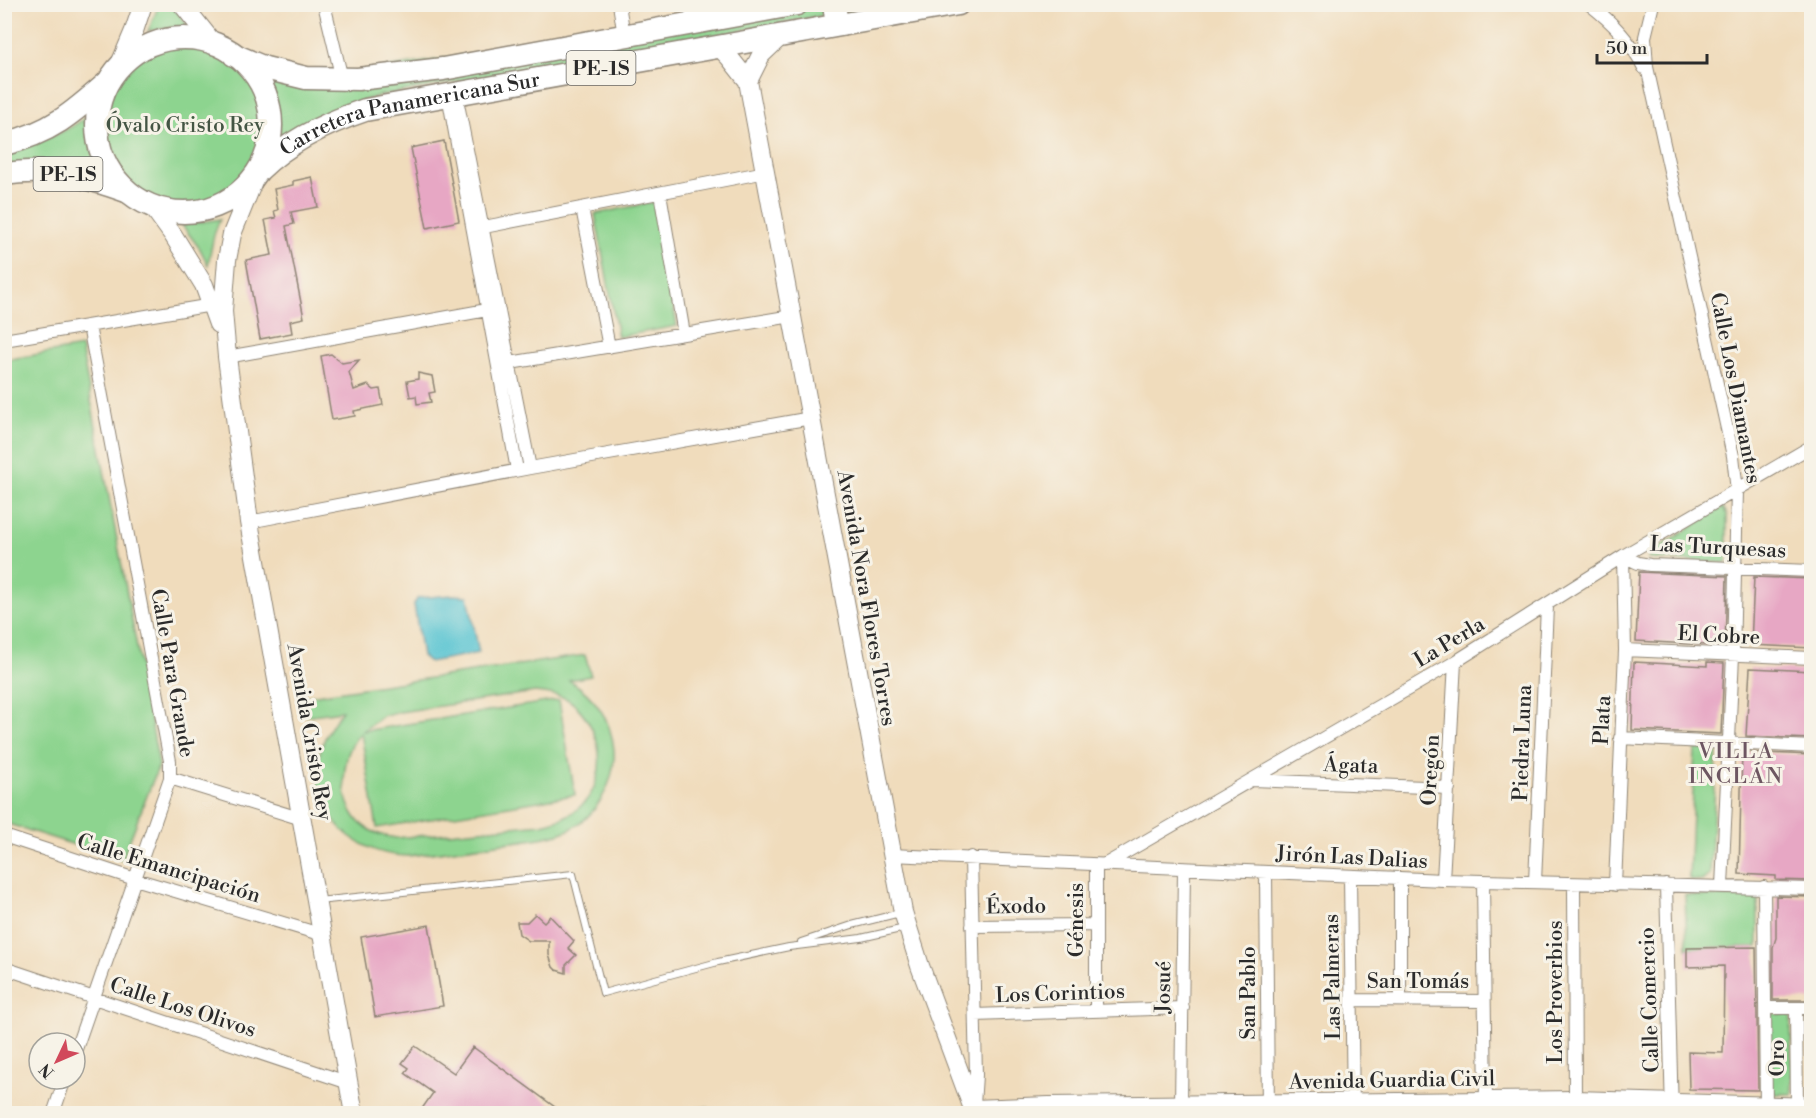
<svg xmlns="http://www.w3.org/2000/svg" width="1816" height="1118" viewBox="0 0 1816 1118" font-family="'Libre Bodoni',serif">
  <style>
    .green { fill: #8dd48f; stroke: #5c805d; stroke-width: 1.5; fill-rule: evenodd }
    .water { fill: #58c4d2; stroke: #42787e; stroke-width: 1.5 }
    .building { fill: #e7a7c4 }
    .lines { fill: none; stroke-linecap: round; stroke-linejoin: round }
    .lane-casing { stroke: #8e8474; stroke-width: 8 }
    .street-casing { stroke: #8e8474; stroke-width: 14 }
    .secondary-casing { stroke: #8e8474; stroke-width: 20 }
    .highway-casing { stroke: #8e8474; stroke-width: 25 }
    .lane { stroke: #fff; stroke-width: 6 }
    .street { stroke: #fff; stroke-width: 12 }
    .secondary { stroke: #fff; stroke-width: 18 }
    .highway { stroke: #fff; stroke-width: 22 }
    .labels { text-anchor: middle; stroke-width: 6; stroke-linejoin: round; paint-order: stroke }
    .shield { fill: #f7f3e8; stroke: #686764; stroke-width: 1.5 }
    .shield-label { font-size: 20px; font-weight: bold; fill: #2b2b2b }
    .street-label { font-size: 21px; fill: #2b2b2b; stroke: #f7f3e8 }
    .park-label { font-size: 21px; fill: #454; stroke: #f7f3e8 }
    .neighbourhood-label { font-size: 22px; letter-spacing: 1.5px; fill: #6d5661; stroke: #f7f3e8 }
  </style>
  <rect width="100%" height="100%" fill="#f7f3e8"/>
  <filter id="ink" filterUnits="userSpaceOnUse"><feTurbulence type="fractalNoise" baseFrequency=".0167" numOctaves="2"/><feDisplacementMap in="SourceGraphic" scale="12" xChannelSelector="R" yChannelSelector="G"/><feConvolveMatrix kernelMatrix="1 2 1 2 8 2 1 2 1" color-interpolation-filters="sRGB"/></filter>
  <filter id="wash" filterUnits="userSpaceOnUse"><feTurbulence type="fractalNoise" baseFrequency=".008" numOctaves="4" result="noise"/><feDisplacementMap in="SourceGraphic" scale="24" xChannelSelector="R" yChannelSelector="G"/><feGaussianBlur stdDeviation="1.35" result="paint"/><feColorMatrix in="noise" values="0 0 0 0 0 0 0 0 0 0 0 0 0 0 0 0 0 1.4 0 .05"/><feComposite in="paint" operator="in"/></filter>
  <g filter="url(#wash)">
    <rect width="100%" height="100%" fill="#f0dcbc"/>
    <path class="green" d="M 159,5 L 172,5 L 190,29 L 175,27 L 148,31 Z
      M 798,5 L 825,5 L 825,12 L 820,16 L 378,96 L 356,103 L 279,146 C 281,119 276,98 263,74 L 285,83 Z
      M 845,5 L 913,5 L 848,14 Z
      M105 125a80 80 0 1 1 160 0a80 80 0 1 1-160 0Z
      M 89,115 L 87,136 L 101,173 L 5,166 L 5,153 C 35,144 63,135 89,115 Z
      M 654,202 L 677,326 L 618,337 L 595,214 Z
      M 220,219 L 214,235 L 208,265 L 200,249 L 182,225 Z
      M 81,347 L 159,765 L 122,860 L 5,823 L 5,360 Z
      M 1723,507 L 1727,515 L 1727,563 L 1648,559 L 1649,554 Z
      M 585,655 L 591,676 L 569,680 C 595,696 611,719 614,750 C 616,784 594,822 561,833 C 543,839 522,841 503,843 C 471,848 439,852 408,856 C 349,856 300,802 323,743 C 327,731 335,721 342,711 L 306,716 L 303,697 ZM 535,692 C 546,693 557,694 567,699 C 579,706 587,718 593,731 C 607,763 598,802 564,817 C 557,821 549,822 542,824 L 396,838 C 381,836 364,830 355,817 C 339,796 341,752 361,733 L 377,828 L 575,795 L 559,700 L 363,731 L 382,716 L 393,713 Z
      M 1695,749 L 1717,750 L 1710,874 L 1702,881 L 1689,879 Z
      M 1685,895 L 1758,898 L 1758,947 L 1687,948 Z
      M 1768,1014 L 1791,1014 L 1792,1094 L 1769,1094 Z
      M 708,1107 L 709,1113 L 667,1113 Z"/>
    <path class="water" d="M 453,595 L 468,596 L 479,653 L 429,662 L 422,656 L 414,604 L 418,598 Z"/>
    <g id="blocks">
      <path class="building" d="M 444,141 L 459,221 L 427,228 L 411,148 Z
        M 312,177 L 318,207 L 291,212 L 294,224 L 286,226 L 304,318 L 290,321 L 292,333 L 260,339 L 246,260 L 272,255 L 265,220 L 276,218 L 274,211 L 278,210 L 274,189 L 293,185 L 293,181 Z
        M 331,354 L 342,363 L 359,360 L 349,372 L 354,390 L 368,385 L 374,390 L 380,389 L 383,405 L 354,411 L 355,416 L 332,420 L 321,356 Z
        M 418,373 L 432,376 L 435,392 L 429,393 L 431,402 L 417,404 L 416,396 L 410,397 L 407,381 L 418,379 Z
        M 1639,572 L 1727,576 L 1725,646 L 1636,641 Z
        M 1754,577 L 1812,579 L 1812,648 L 1751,645 Z
        M 1634,662 L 1707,666 L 1707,662 L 1724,663 L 1721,734 L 1632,730 Z
        M 1750,668 L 1812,671 L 1812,739 L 1746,736 Z
        M 1742,752 L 1812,755 L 1812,881 L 1776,880 L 1776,876 L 1739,874 Z
        M 1776,896 L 1812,897 L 1812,1000 L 1773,1000 L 1773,947 L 1776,938 Z
        M 535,914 L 544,922 L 550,916 L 574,941 L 568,948 L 576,955 L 566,965 L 566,973 L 556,970 L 553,967 L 549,955 L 549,941 L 529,941 L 519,934 L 517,922 L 527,922 Z
        M 429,925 L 443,1006 L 375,1017 L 361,937 Z
        M 1756,947 L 1758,1090 L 1689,1089 L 1688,1052 L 1723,1053 L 1724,966 L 1687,967 L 1687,948 Z
        M 415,1046 L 454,1073 L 473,1047 L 563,1113 L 419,1113 L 433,1093 L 405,1073 L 409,1068 L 402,1063 Z"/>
    </g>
  </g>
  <g filter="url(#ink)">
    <use href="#blocks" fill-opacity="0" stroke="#8e8474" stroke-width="1.5"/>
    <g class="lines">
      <g class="lane-casing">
        <path id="lane" d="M 318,901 L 573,874 L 603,993 L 718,962 L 789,947 L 861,938 L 905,928
          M 801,942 L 852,925 L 900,913"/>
      </g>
      <g class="street-casing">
        <path id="street" d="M 324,4 L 342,79
          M 619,4 L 624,36
          M 1589,4 C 1612,22 1631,41 1644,68
          M 1653,4 L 1645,37 L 1647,67 L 1733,456 L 1737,491 L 1733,656 L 1722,886
          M 456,94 L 530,468
          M 448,95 L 517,470
          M 660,193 L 684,334
          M 582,208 L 609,347
          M 484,227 L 766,172
          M 4,340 L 212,305
          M 227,357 L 487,310
          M 510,363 L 792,316
          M 249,522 L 530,468 L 811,418
          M 1625,650 L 1812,658
          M 1620,738 L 1812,747
          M 170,778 L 302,819
          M 1252,780 L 1449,788
          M 4,836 L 135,879 L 323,935
          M 891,855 L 1443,880 L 1812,889
          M 971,857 L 976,1075 L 974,1105
          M 1096,865 L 1096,1011
          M 1104,865 L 1455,662 L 1623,556 L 1812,446
          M 1266,873 L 1268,1114
          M 1350,876 L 1353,1114
          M 1443,880 L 1455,662
          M 1483,882 L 1486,1101
          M 1535,882 L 1547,606
          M 1574,884 L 1575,1100
          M 1615,885 L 1625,650 L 1623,556 L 1638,563 L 1650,565 L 1812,571
          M 1666,885 L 1672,1114
          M 1764,887 L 1766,1112
          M 972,926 L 1096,925
          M 4,968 L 349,1083
          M 1353,1000 L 1484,1001
          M 1400,1000 L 1400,878
          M 1765,1008 L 1812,1008
          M 1796,1008 L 1797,1107
          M 975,1015 L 1183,1008
          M 75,1052 L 170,778 L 170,761 L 89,326
          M 1531,1101 L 1532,1114
          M 1181,1105 L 1184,869
          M 53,1114 L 65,1079"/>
      </g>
      <g class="secondary-casing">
        <path id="secondary" d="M 182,4 L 214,44
          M 718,46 L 729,57 L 748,81 L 903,912 L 920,966 L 975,1114
          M 118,69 L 134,31 L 143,4
          M 748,81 L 761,55 L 782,35
          M 255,177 L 232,234 L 227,260 L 223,311 L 227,357 L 249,522 L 354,1114
          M 152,206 L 173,235 L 204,285 L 218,324
          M 974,1109 L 1049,1106 L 1575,1100 L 1812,1107"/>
      </g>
      <g class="highway-casing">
        <g id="highway">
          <path d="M 834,4 L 837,25"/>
          <circle cx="184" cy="125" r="87"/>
          <path d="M 234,55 L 265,68 L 306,78 L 358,79 L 443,69 L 797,4"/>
          <path d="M 4,144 C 50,133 73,113 107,83"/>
          <path id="s1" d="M 259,170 C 289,141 326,123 365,110 L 958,4"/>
          <path d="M 4,174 C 49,167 84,176 126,191"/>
        </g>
      </g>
      <use href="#lane" class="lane"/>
      <use href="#street" class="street"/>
      <use href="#secondary" class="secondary"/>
      <use href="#highway" class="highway"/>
    </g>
  </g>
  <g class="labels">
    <g class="shield">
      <rect x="566.5" y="51" width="69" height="34" rx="4.5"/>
      <rect x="33.5" y="157" width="69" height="34" rx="4.5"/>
    </g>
    <g class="shield-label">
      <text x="601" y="75">PE-1S</text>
      <text x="68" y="181">PE-1S</text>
    </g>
    <g class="street-label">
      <text dy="7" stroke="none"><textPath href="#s1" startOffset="165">Carretera Panamericana Sur</textPath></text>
      <text transform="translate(1736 388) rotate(79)" y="7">Calle Los Diamantes</text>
      <text transform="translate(1718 547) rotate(3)" y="7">Las Turquesas</text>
      <text transform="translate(867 598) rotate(80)" y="7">Avenida Nora Flores Torres</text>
      <text transform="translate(1719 635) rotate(3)" y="7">El Cobre</text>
      <text transform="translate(1449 642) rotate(-31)" y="7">La Perla</text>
      <text transform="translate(173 673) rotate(80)" y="7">Calle Para Grande</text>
      <text transform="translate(1602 720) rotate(-87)" y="7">Plata</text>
      <text transform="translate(310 732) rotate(80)" y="7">Avenida Cristo Rey</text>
      <text transform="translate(1522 743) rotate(-88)" y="7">Piedra Luna</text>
      <text transform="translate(1351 765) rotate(2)" y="7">Ágata</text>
      <text transform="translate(1430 770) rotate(-87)" y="7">Oregón</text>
      <text transform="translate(1352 857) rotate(3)" y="7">Jirón Las Dalias</text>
      <text transform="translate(169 868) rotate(17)" y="7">Calle Emancipación</text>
      <text transform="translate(1016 906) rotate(-1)" y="7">Éxodo</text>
      <text transform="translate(1076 920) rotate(-90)" y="7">Génesis</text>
      <text transform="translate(1332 977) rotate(-91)" y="7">Las Palmeras</text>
      <text x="1418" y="988">San Tomás</text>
      <text transform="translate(1163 987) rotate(-89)" y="7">Josué</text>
      <text transform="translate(1555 992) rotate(-90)" y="7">Los Proverbios</text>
      <text transform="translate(1060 993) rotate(-2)" y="7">Los Corintios</text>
      <text transform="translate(1248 993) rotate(-90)" y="7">San Pablo</text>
      <text transform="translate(1649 1000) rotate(-92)" y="7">Calle Comercio</text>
      <text transform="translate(183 1007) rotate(18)" y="7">Calle Los Olivos</text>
      <text transform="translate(1777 1058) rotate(-90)" y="7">Oro</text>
      <text transform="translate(1392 1080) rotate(-1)" y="7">Avenida Guardia Civil</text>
    </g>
    <g class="park-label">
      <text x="185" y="132">Óvalo Cristo Rey</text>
    </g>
    <g class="neighbourhood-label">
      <text x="1736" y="758">VILLA<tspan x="1736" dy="25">INCLÁN</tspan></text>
    </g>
  </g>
  <rect width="1816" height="1118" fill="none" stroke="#f7f3e8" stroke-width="24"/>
  <g transform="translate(57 1061) rotate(226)"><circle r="28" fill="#f7f3e8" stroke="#a5a39c" stroke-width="1.5"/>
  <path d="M0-4.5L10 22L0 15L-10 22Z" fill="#d1495b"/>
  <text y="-9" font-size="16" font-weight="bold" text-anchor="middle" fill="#2b2b2b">N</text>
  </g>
  <path d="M1597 54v9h110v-9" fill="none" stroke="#2b2b2b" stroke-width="3"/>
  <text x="1606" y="54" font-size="18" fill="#2b2b2b" stroke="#f7f3e8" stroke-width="4.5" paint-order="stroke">50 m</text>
</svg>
